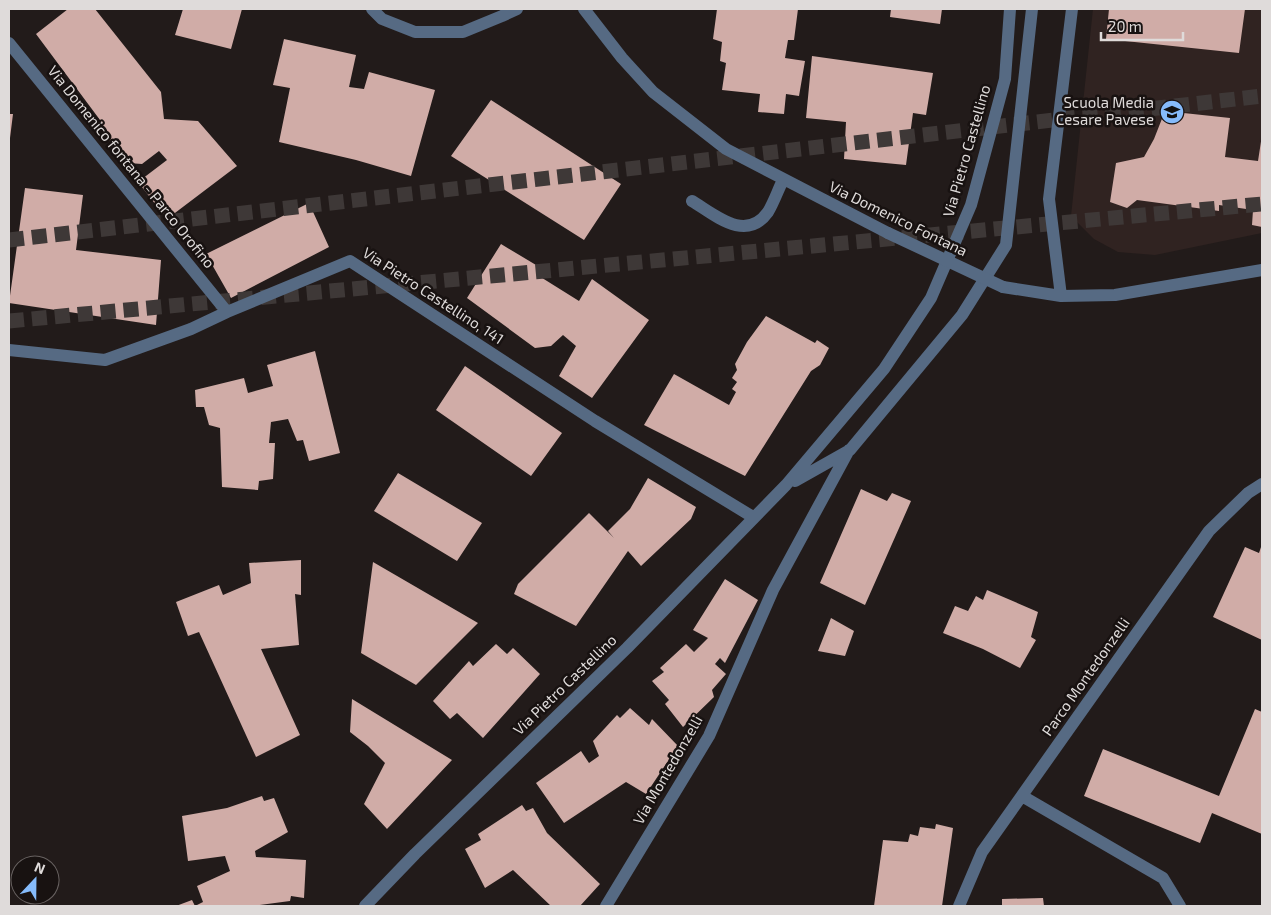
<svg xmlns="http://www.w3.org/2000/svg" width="1271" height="915" viewBox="0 0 1271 915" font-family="'Exo 2',sans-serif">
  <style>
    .built { fill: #302321 }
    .building { fill: #d0aca7 }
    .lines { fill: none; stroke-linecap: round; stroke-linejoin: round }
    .highway-tunnel { stroke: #3e3837; stroke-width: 15; stroke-dasharray: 15 8; stroke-linecap: butt }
    .minor { stroke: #566a83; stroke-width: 12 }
    .minor-bridge { stroke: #566a83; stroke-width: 12 }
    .labels { text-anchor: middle; stroke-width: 5; stroke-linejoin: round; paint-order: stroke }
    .poi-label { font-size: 15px; fill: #dfdbda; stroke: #181211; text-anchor: end }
    .street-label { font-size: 15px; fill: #dfdbda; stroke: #181211 }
  </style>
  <rect width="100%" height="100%" fill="#221b1a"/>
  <path class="built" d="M 1093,9 L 1262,9 L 1262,233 L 1155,255 L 1118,252 L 1094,239 L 1071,216 Z"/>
  <path class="building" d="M 68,9 L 95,9 L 161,92 L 164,119 L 198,121 L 237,166 L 167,219 L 138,182 L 167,160 L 159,151 L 142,164 L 128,163 L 103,133 L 103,124 L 36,34 Z
    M 183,9 L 242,9 L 231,49 L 175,35 Z
    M 717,9 L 798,9 L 794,40 L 788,40 L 785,58 L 805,61 L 799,96 L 786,94 L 784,114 L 758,112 L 760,94 L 722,90 L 726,63 L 720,61 L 722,42 L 713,39 Z
    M 891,9 L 942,9 L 940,24 L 890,17 Z
    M 1109,9 L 1245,9 L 1239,53 L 1106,39 Z
    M 284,39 L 356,55 L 349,87 L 364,89 L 369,72 L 435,90 L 411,176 L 356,160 L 279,142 L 290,88 L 273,85 Z
    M 812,56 L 933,73 L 926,115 L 913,113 L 906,165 L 844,159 L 846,122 L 806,118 Z
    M 491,100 L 621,184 L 584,240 L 451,156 Z
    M 1165,111 L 1230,118 L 1225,157 L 1258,161 L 1262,135 L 1262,227 L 1252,225 L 1253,210 L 1219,205 L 1219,211 L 1137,200 L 1127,208 L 1110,202 L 1116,163 L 1144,157 L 1154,139 Z
    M 9,114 L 13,114 L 10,138 L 9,138 Z
    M 25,188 L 83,195 L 76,250 L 161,260 L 156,325 L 9,303 Z
    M 309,203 L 329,247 L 231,298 L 206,254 Z
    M 501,244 L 541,268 L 539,276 L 579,301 L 592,279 L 649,320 L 592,398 L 559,376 L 576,346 L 563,335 L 551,346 L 535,348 L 467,298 Z
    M 766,316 L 815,343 L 817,340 L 829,348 L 820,365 L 811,371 L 745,476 L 644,425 L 674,374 L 729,405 L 736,392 L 732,389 L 737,382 L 732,378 L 737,370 L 735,364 L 747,342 Z
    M 315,351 L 340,453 L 309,461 L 303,440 L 297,441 L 288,419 L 271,422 L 269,443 L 275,443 L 273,479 L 259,481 L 258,490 L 222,487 L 220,428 L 209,425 L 204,407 L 196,407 L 195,390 L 244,378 L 248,393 L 273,386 L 267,365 Z
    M 465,366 L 562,433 L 531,476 L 436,410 Z
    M 398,473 L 482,523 L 457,561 L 374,511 Z
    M 648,478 L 696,507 L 691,519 L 641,566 L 628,551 L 576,626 L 514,594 L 518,584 L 589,513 L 614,538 L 608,531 L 630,509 Z
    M 861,489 L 887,501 L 892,493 L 911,501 L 865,605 L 820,583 Z
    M 1262,544 L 1262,640 L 1213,617 L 1245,547 L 1259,553 Z
    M 301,560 L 301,595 L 295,594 L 299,645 L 261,649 L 300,735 L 256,757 L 199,632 L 188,636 L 176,602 L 219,585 L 223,595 L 251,583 L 249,563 Z
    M 373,562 L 478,623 L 416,685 L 361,653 Z
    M 725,579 L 758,600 L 725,663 L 720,658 L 715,664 L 726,674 L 712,690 L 714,697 L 683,727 L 665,704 L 669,700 L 652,681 L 664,672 L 660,668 L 686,644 L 694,652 L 708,638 L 693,630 Z
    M 987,590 L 1038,612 L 1031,637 L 1036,640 L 1020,668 L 983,649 L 943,633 L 955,606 L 968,611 L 976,596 L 983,600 Z
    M 831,618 L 854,631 L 845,656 L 818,651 Z
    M 496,644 L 507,654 L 513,648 L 540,674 L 483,738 L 457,713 L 450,719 L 433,701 L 469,661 L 473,666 Z
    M 352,699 L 452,760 L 387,829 L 364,804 L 385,763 L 368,746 L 350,732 Z
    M 630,708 L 649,725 L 652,719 L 678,746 L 646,794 L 626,782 L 564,823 L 536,783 L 581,751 L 589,763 L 599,756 L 593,741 L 617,715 L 620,718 Z
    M 1255,709 L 1262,712 L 1262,834 L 1212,813 L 1200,843 L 1084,796 L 1103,749 L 1219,796 Z
    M 262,796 L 264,801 L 274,798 L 288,832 L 255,851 L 256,857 L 306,860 L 304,898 L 291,896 L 290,901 L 253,906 L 176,906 L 192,900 L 195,906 L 203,902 L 197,886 L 230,871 L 225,856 L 188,861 L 182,816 L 227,808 Z
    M 522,805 L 526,811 L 533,808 L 547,833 L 600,884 L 580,906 L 551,906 L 513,870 L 485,888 L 465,849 L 481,840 L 478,834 Z
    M 936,824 L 953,828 L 942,906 L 874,906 L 883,840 L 908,842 L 910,834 L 918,836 L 920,827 L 935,829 Z
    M 1043,898 L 1044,906 L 1002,906 L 1002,899 Z"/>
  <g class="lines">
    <path class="highway-tunnel" d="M 9,240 L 1262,96
      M 9,321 L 1262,204"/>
    <path class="minor" d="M 372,9 L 382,19 L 415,32 L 463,32 L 502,16 L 517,9
      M 584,9 L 622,58 L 653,92 L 726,149 L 888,233
      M 9,43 L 227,312
      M 692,201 C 715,215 746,243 768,212 C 774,202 778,190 783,180
      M 1003,287 L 1061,296 L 1115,295 L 1262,270
      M 1061,296 L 1049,199 L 1072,9
      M 9,350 L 105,360 L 191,329 L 227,312 L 350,261 L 595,421 L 753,517
      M 795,481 L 850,450 L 962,315 L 1006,245 L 1032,9
      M 1022,796 L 1163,878 L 1180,906
      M 365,906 L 415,854 L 627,648 L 786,485 L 884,369 L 931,298 L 971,205 L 1005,79 L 1010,9
      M 606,906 L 709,736 L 773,590 L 849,450
      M 959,906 L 982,852 L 1209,531 L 1248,493 L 1262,484"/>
    <path class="minor-bridge" d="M 888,233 L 1003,287"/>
  </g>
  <defs>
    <g id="school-disc" transform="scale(1.25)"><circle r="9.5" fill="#85bbfb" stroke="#181211"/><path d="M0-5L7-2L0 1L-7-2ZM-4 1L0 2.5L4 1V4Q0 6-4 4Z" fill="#111"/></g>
  </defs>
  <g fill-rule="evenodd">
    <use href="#school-disc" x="1172" y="112"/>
  </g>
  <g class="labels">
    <g class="poi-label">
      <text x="1154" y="108">Scuola Media<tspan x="1154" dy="17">Cesare Pavese</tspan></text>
    </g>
    <g class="street-label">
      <text transform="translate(967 151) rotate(-74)" y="5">Via Pietro Castellino</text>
      <text transform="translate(131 167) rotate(51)" y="5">Via Domenico fontana - Parco Orofino</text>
      <text transform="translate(898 219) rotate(26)" y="5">Via Domenico Fontana</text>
      <text transform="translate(433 296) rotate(33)" y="5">Via Pietro Castellino, 141</text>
      <text transform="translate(1086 677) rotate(-55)" y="5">Parco Montedonzelli</text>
      <text transform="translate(565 685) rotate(-44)" y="5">Via Pietro Castellino</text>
      <text transform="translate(668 770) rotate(-60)" y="5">Via Montedonzelli</text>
    </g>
  </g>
  <rect width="1271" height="915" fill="none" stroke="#dfdbda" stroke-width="20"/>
  <g transform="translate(35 880) rotate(22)"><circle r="24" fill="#181211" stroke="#686261"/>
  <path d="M0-4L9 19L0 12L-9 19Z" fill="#85bbfb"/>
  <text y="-8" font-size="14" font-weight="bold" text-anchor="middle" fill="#dfdbda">N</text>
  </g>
  <path d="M1101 32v8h82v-8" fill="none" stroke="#dfdbda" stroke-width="2.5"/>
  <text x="1108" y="32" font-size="15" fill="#dfdbda" stroke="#181211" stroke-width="4" paint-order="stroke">20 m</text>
</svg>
